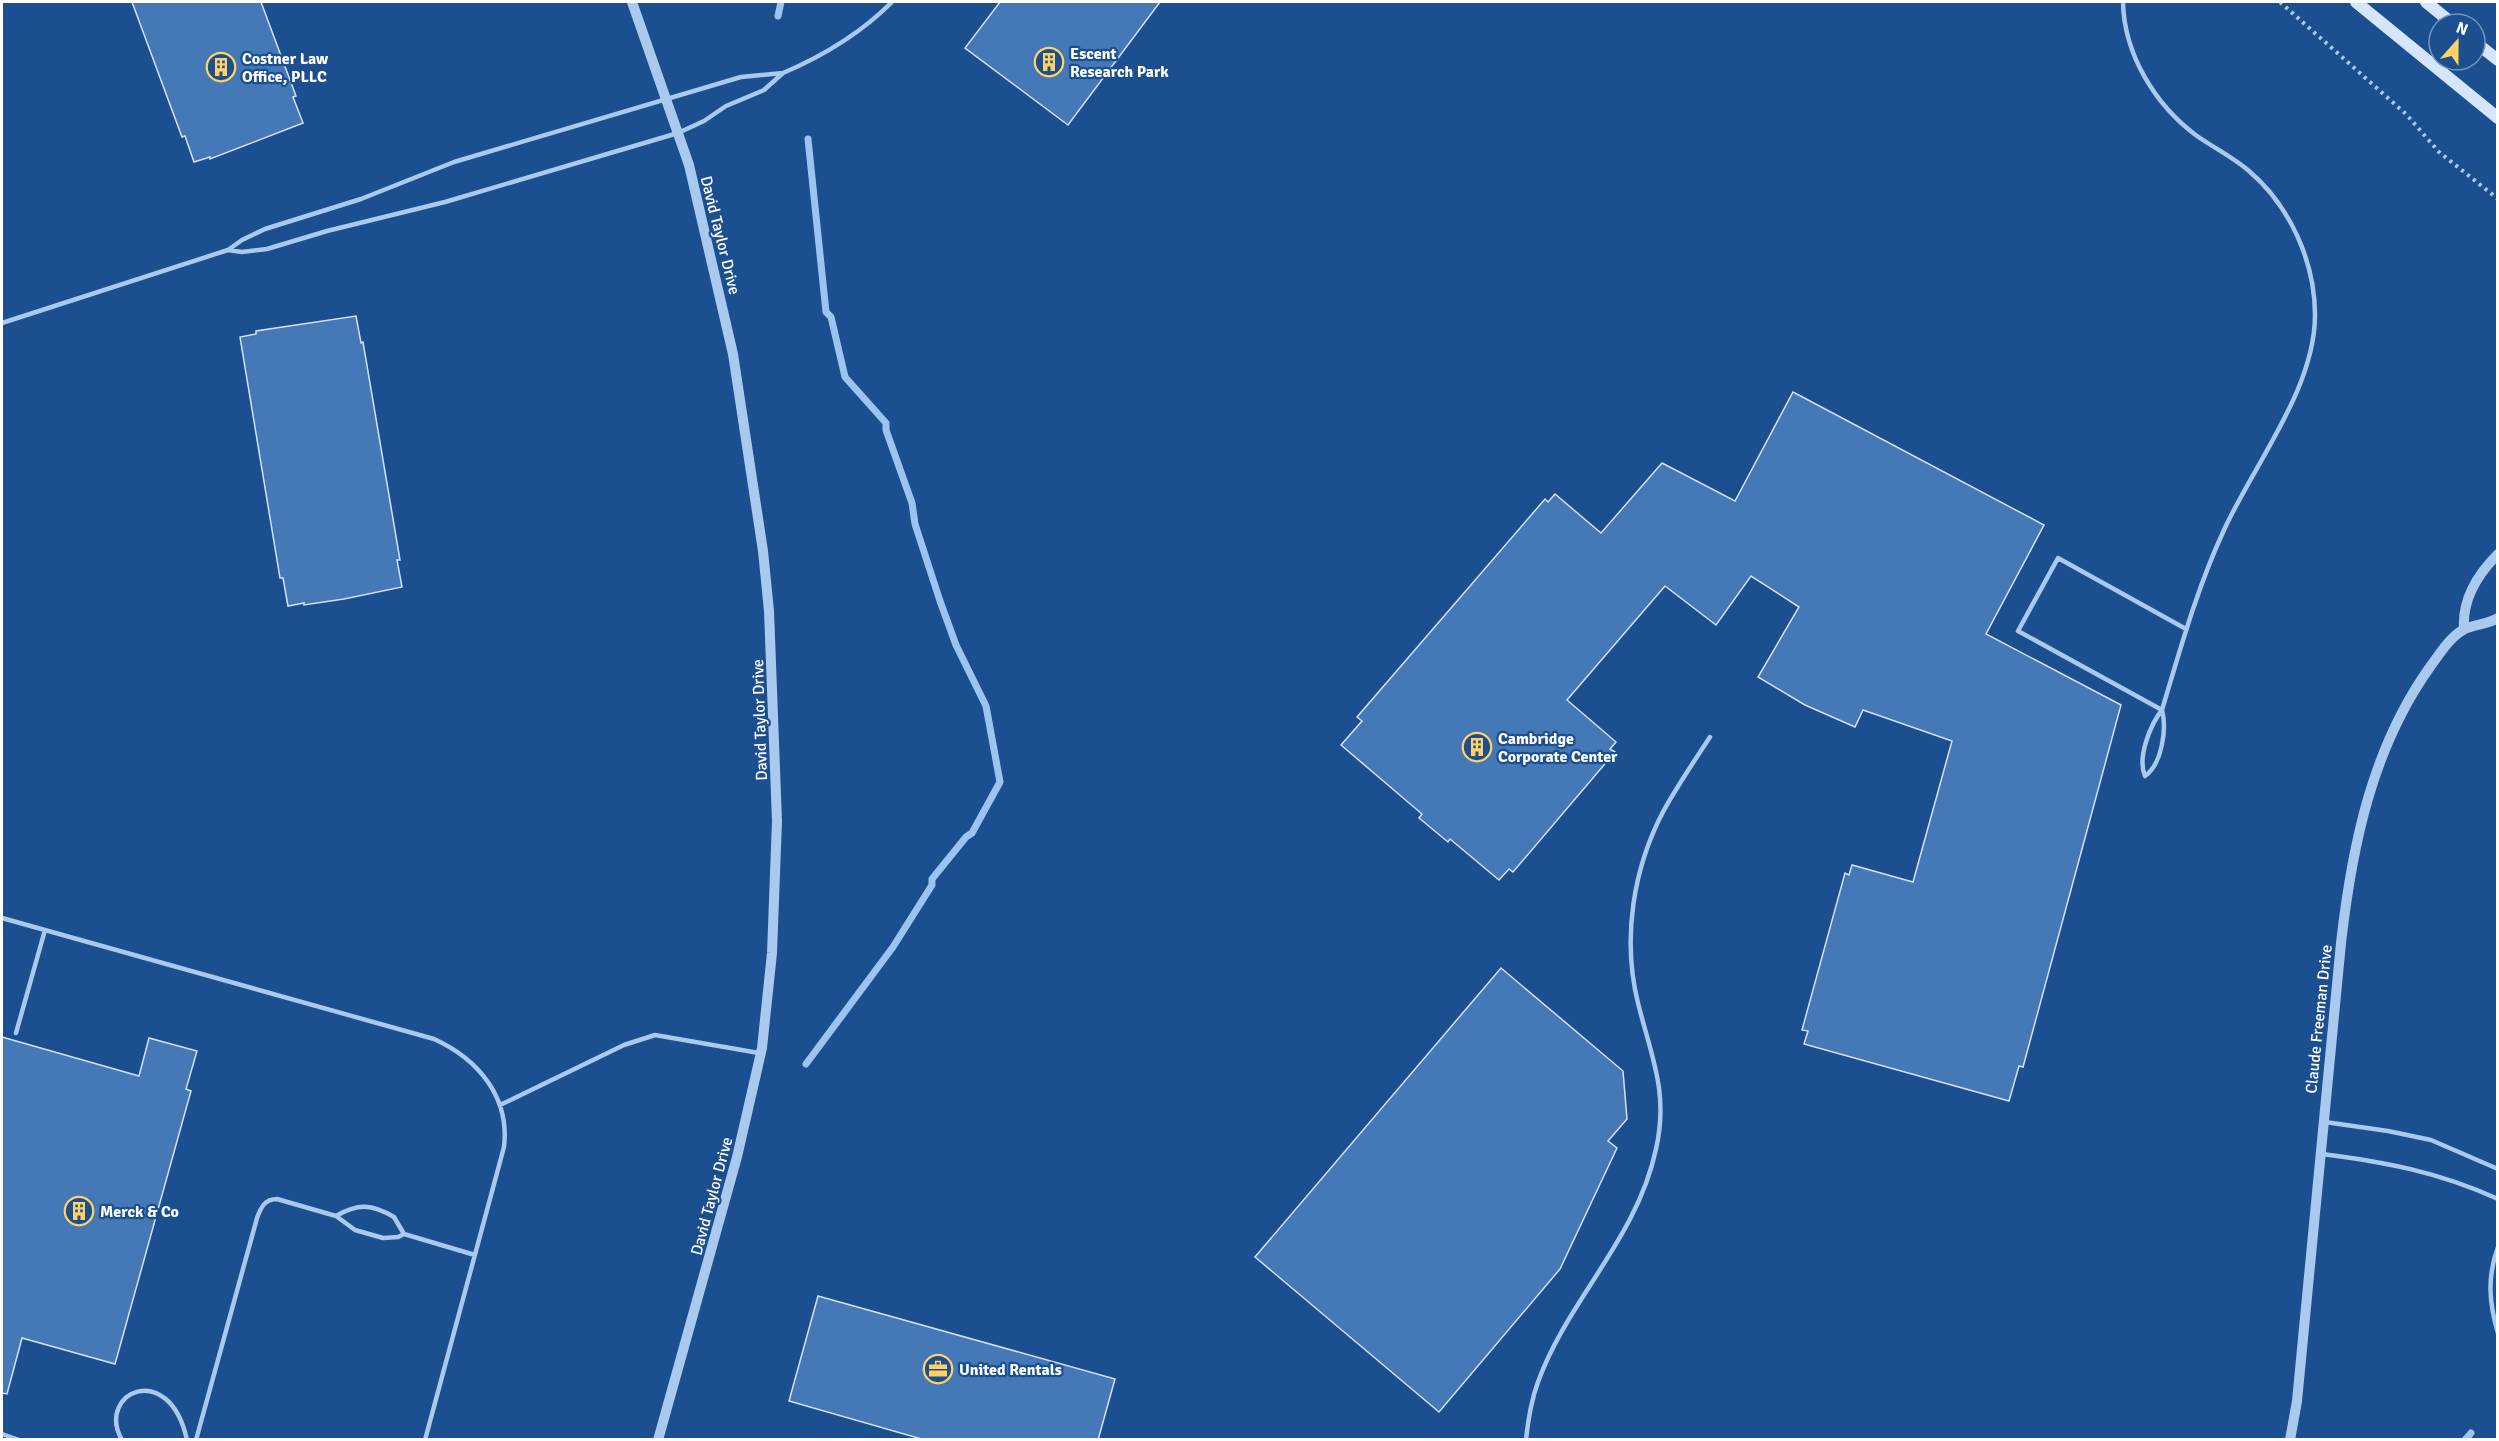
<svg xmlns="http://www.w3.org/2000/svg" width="2499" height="1441" viewBox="0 0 2499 1441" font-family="Signika,sans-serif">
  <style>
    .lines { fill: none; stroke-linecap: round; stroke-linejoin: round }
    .stream { stroke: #9cc4f0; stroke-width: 7 }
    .building { fill: #4478b7; stroke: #cfe3fa; stroke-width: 1.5 }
    .path { stroke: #a9c9ee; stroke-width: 4; stroke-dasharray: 3 4.5; stroke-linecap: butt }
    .service { stroke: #a9c9ee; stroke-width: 4.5 }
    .tertiary { stroke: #a9c9ee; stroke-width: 10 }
    .secondary { stroke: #d6e6fa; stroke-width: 12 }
    .labels { text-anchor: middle; stroke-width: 4.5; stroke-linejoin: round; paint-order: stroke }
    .poi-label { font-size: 16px; font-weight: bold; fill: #fff; stroke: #1b4f8f; text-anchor: start }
    .street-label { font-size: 16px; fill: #fff; stroke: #1b4f8f }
  </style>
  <rect width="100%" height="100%" fill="#1b4f8f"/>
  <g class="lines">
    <path class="stream" d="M 778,16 L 781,2
      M 806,1064 L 893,947 L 932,885 L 932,879 L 966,837 L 972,833 L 1000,782 L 986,706 L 956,645 L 940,601 L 915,524 L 912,503 L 886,430 L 886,423 L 845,377 L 831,317 L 826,312 L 808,139
      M 2465,1440 L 2471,1433"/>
  </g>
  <path class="building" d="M 132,2 L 261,2 L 296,96 L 293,97 L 303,123 L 210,159 L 210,157 L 194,162 L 185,136 L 182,137 Z
    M 1000,2 L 1160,2 L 1068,125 L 965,48 Z
    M 356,316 L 361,343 L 363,342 L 382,454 L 400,560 L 397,560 L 402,587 L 344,599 L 304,605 L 304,603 L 288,606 L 283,578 L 280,578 L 240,337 L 256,334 L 256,331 Z
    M 1793,392 L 2044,525 L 1986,634 L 2121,705 L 2023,1067 L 2019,1066 L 2009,1101 L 1804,1044 L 1808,1031 L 1802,1030 L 1845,873 L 1849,875 L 1852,865 L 1913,882 L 1952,741 L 1863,710 L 1855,727 L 1805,705 L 1758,677 L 1799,607 L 1751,576 L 1716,625 L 1665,586 L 1567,700 L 1616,742 L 1610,749 L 1615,752 L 1513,872 L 1509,869 L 1499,880 L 1450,839 L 1448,842 L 1419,818 L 1422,814 L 1341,745 L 1362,721 L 1357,717 L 1545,499 L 1548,502 L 1555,494 L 1601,533 L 1662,463 L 1735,501 Z
    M 1501,968 L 1623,1071 L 1627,1119 L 1608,1141 L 1617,1148 L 1560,1269 L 1439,1412 L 1255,1257 Z
    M 2,1037 L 139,1076 L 149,1038 L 197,1051 L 186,1089 L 191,1091 L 115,1364 L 22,1338 L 7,1394 L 2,1393 Z
    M 818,1296 L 1115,1379 L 1098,1440 L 925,1440 L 789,1401 Z"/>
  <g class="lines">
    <path class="path" d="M 2280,2 L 2406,114 L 2439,152 L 2498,199"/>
    <path class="service" d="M 2123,2 C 2124,54 2155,105 2197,136 C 2214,148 2233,157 2249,171 C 2290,206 2315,262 2315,315 C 2315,389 2254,464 2224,530 C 2197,588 2180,650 2162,710 L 2018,631 L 2058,558 L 2186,629
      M 783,73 L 764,90 L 726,106 L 704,121 L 678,133 L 445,202 L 327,231 L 267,249 L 242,252 L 228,250 L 242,240 L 265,229 L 361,199 L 454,162 L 741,77 Z
      M 783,73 C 823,56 861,33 892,2
      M 2,323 L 228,250
      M 2162,710 C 2167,729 2162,764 2145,776 C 2137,758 2150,725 2162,710 Z
      M 2,918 L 434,1039 C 478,1059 510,1097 504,1147 L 425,1440
      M 16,1033 L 45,930
      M 500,1105 L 624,1045 L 655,1035 L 759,1053
      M 2325,1122 L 2388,1131 L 2431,1140 L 2498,1169
      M 2322,1154 C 2385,1162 2439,1172 2498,1199
      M 404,1234 L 475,1255
      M 2498,1247 C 2487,1277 2489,1303 2498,1333
      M 2,1434 L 19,1440
      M 122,1440 C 95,1393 169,1358 187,1440
      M 196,1440 L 257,1218 C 261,1207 265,1199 277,1199 L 336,1216 L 355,1230 L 383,1238 L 398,1237 L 404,1234 L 394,1217 C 372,1204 358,1203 336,1216
      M 1526,1440 C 1528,1420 1531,1401 1538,1382 C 1568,1299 1637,1239 1656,1149 C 1669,1092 1651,1056 1638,1003 C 1622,939 1633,868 1664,810 C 1678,785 1694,761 1710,737"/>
    <path class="tertiary" d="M 632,2 L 689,165 L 733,354 L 763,551 L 769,611 L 777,821 L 772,953 L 762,1048 L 737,1157 L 658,1440
      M 2464,629 C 2462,600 2478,574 2498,554
      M 2290,1440 L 2297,1401 L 2341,943 C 2352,846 2372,748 2430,667 C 2439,655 2450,637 2463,630 C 2472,624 2487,625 2498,618"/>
    <path class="secondary" d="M 2356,2 L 2498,118
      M 2426,2 L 2453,24
      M 2475,42 L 2498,60"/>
  </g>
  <defs>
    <g id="building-ring" transform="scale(1.5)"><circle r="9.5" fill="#1b4f8f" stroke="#ffd166" stroke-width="1.5"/><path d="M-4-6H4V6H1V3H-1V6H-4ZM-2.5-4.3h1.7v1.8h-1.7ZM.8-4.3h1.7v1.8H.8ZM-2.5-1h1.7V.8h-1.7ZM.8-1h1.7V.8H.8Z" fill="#ffd166"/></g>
    <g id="office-ring" transform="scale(1.5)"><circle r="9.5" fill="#1b4f8f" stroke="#ffd166" stroke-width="1.5"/><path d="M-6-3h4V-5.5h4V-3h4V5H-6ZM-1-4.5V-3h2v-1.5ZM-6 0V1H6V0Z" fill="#ffd166"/></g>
  </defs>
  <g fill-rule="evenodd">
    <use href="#building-ring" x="1049" y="62"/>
    <use href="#building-ring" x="221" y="67"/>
    <use href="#building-ring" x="1477" y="747"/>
    <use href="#building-ring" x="79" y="1211"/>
    <use href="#office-ring" x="938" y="1369"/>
  </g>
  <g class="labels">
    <g class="poi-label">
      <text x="1070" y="59">Escent<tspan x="1070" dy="18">Research Park</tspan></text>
      <text x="242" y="64">Costner Law<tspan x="242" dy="18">Office, PLLC</tspan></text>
      <text x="1498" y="744">Cambridge<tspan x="1498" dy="18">Corporate Center</tspan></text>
      <text x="100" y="1217">Merck &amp; Co</text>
      <text x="959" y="1375">United Rentals</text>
    </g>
    <g class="street-label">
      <text transform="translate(721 235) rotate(76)" y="6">David Taylor Drive</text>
      <text transform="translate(759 720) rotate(-92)" y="6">David Taylor Drive</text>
      <text transform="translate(2318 1019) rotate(-84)" y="6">Claude Freeman Drive</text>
      <text transform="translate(711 1196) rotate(-75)" y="6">David Taylor Drive</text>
    </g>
  </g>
  <rect width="2499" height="1441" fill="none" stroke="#ffffff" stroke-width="6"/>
  <g transform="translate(2457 42) rotate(21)"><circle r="28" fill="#1b4f8f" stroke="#7695bc" stroke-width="1.5"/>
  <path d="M0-4.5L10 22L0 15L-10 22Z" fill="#ffd166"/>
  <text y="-9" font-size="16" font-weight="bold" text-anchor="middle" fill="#ffffff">N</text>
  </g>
</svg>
